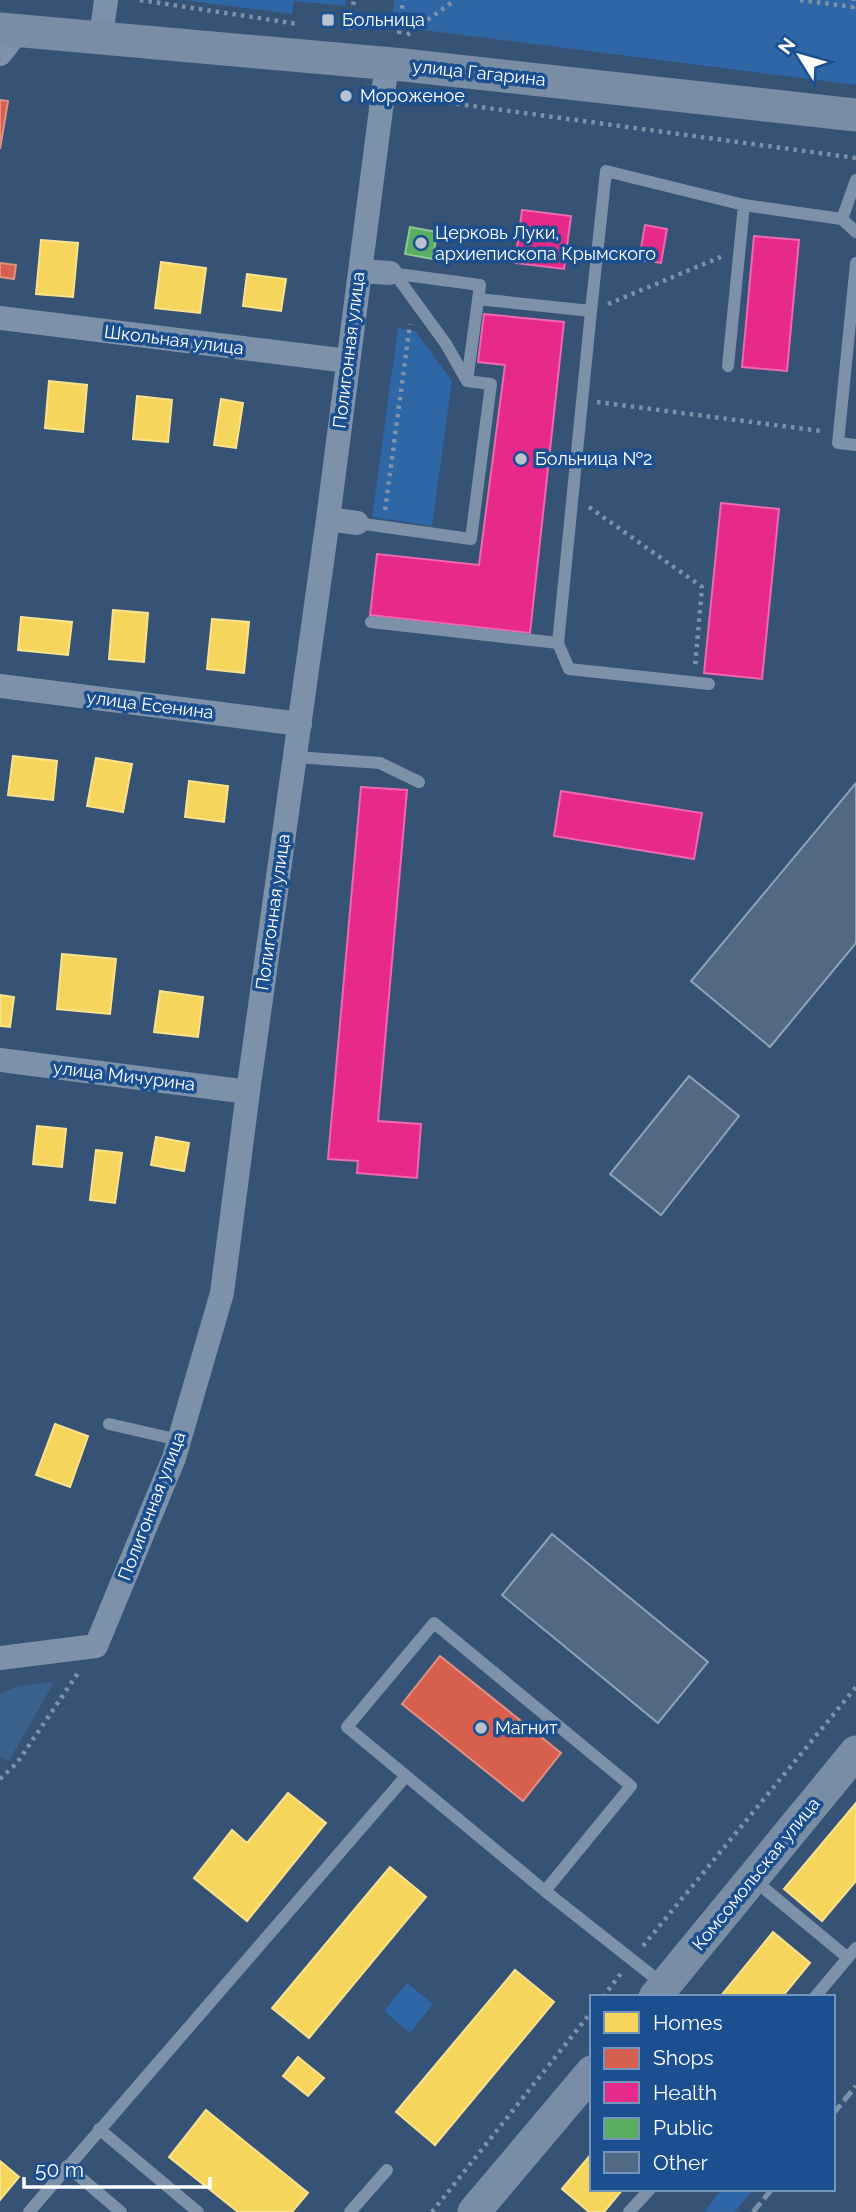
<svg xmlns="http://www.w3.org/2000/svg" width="856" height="2212" viewBox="0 0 856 2212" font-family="Raleway,sans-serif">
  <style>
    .green { fill: #2f66a5 }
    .water { fill: #3b618d }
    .homes { fill: #f6d55c; stroke: #f9e28d; stroke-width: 2 }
    .shops { fill: #d6604d; stroke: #e29082; stroke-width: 2 }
    .health { fill: #e7298a; stroke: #ee69ad; stroke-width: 2 }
    .public { fill: #5aae61; stroke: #8cc690; stroke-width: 2 }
    .building { fill: #526984; stroke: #92a2b6; stroke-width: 2 }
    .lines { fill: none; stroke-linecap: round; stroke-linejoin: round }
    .path { stroke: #7d92a8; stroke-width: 4.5; stroke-dasharray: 3.5 5; stroke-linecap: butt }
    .lane { stroke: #7d92a8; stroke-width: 12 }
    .street { stroke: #7d92a8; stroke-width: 24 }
    .secondary { stroke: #798da4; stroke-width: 33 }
    .rail { stroke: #7e92a7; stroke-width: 5; stroke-dasharray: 12 5; stroke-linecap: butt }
    .poi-dot { fill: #b9c2ce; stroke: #1b4f8f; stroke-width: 2.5 }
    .labels { text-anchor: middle; stroke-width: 7; stroke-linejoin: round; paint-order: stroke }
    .poi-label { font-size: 18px; fill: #fff; stroke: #1b4f8f; text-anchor: start }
    .street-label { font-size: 18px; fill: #fff; stroke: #1b4f8f }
  </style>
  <rect width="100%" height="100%" fill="#365274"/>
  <path class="green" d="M 183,0 L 346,0 L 345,6 L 294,1 L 292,14 Z
    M 394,0 L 856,0 L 856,85 L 391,26 Z
    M 398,328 L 415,331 L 452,381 L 432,526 L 372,517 Z
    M 407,1983 L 433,2004 L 410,2033 L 384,2011 Z
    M 722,2189 L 753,2189 L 735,2212 L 704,2212 Z"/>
  <path class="water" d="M 54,1682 L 9,1761 L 0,1757 L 0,1694 L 17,1686 Z"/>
  <path class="homes" d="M 41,240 L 78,243 L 73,297 L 36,294 Z
    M 161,262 L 206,268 L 200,313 L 155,308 Z
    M 247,274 L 286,279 L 281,311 L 243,306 Z
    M 49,381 L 87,385 L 83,432 L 45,428 Z
    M 137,396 L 172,400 L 168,442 L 133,439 Z
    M 221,399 L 243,403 L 236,448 L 214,445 Z
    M 113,610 L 148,613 L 144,662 L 109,659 Z
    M 21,617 L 72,622 L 68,655 L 18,650 Z
    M 212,619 L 249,622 L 244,673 L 207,669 Z
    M 13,756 L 57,761 L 53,800 L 8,795 Z
    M 96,758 L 132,764 L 123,812 L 87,806 Z
    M 189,781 L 228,786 L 224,822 L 185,817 Z
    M 62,954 L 116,959 L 110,1014 L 57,1009 Z
    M 160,991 L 203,997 L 198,1037 L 154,1032 Z
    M 0,995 L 14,997 L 10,1027 L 0,1026 Z
    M 37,1126 L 66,1129 L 62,1167 L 33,1164 Z
    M 156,1137 L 189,1143 L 184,1171 L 151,1165 Z
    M 96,1150 L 122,1153 L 115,1203 L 90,1200 Z
    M 55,1424 L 88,1436 L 70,1487 L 36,1475 Z
    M 288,1793 L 326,1823 L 247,1921 L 194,1878 L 232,1830 L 247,1843 Z
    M 856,1803 L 856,1881 L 822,1921 L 784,1889 Z
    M 390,1867 L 426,1897 L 309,2038 L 272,2008 Z
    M 773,1932 L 810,1963 L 782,1997 L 720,1997 Z
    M 515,1970 L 554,2002 L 435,2145 L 396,2112 Z
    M 298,2057 L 324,2078 L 308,2096 L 283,2076 Z
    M 206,2110 L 308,2193 L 292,2212 L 238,2212 L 169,2157 Z
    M 592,2153 L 592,2189 L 623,2189 L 604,2212 L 589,2212 L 562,2189 Z
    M 0,2161 L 19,2177 L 0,2200 Z"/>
  <path class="shops" d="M 0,100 L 8,101 L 0,149 Z
    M 0,263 L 16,265 L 14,279 L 0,277 Z
    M 440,1656 L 561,1753 L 523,1801 L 402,1704 Z"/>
  <path class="health" d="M 522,210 L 571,216 L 564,269 L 515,263 Z
    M 645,225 L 667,229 L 661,263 L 639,260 Z
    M 754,236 L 799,240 L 787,371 L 742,367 Z
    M 484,314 L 564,322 L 530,633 L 370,615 L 377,554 L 479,565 L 505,365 L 478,362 Z
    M 721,503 L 779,509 L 762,679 L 704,673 Z
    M 361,787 L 407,790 L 378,1121 L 421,1124 L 417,1178 L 357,1173 L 358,1161 L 328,1159 Z
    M 561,791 L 702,813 L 694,859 L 554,836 Z"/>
  <path class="public" d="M 410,227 L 437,232 L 433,259 L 405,254 Z"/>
  <path class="building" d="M 856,783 L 856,943 L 770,1047 L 691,981 Z
    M 689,1076 L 739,1116 L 661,1215 L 610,1174 Z
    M 552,1534 L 708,1662 L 658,1723 L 502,1595 Z"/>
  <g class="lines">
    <path class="path" d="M 140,0 L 298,24
      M 800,0 L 853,7 L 854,0
      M 349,30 L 354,0
      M 399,34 L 403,0
      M 407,35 L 455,0
      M 406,97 L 856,158
      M 608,304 L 723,256
      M 597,402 L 821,431
      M 589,507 L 702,587 L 695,667
      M 385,510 L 410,324
      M 0,1779 L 17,1763 L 78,1673
      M 643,1946 L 856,1687
      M 603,1997 L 622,1972
      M 432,2212 L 592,2011"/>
    <path class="lane" d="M 842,219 L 856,232
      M 856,263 L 838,443 L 856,445
      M 395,274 L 446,344 L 467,381
      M 478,299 L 591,311 L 558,643 L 569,669 L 709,684
      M 591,311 L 606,171 L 744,205 L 842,219 L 856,180
      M 728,366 L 744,205
      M 357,523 L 471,539 L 491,384 L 467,381 L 480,285 L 390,273
      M 371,622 L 558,643
      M 295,757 L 380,763 L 419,782
      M 109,1424 L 179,1440
      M 754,1880 L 848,1958
      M 545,1891 L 631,1786 L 434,1623 L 347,1727 L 545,1891 L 664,1985
      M 815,1997 L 856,1948
      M 99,2129 L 198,2212
      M 67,2166 L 121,2212
      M 29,2212 L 406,1776
      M 350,2212 L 387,2170
      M 629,2212 L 650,2189"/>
    <path class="street" d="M 101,37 L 106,0
      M 0,54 L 18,31
      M 360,271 L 390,273
      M 0,318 L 348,361
      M 328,519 L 357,523
      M 0,686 L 300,724
      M 0,1060 L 248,1092
      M 0,1658 L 96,1646 L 174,1458 L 222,1293 L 248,1092 L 328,519 L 387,63"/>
    <path class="secondary" d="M 0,29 L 404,65 L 856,115
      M 655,1997 L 856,1752
      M 474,2212 L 592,2072"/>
    <path class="rail" d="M 833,2114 L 856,2086
      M 753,2212 L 772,2189"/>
  </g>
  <g class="poi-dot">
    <rect x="321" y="13" width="14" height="14" rx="3.5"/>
    <circle cx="346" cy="96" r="7"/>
    <circle cx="421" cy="243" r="7"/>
    <circle cx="521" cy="459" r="7"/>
    <circle cx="481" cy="1728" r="7"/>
  </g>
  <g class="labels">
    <g class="poi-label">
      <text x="342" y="26">Больница</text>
      <text x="360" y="102">Мороженое</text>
      <text x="435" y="239">Церковь Луки,<tspan x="435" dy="21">архиепископа Крымского</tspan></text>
      <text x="535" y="465">Больница №2</text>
      <text x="495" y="1734">Магнит</text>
    </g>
    <g class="street-label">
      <text transform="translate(479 73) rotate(6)" y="6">улица Гагарина</text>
      <text transform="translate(174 340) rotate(7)" y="6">Школьная улица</text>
      <text transform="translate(349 350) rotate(-83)" y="6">Полигонная улица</text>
      <text transform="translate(150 705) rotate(7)" y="6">улица Есенина</text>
      <text transform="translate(273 912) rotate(-82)" y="6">Полигонная улица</text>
      <text transform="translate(124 1076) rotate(7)" y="6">улица Мичурина</text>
      <text transform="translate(152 1506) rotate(-69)" y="6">Полигонная улица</text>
      <text transform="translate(756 1874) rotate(-51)" y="6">Комсомольская улица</text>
    </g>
  </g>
  <rect x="590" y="1995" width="245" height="196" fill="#1b4f8f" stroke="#7695bc" stroke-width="2"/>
  <rect x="604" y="2012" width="35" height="21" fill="#f6d55c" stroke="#7695bc" stroke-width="2"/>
  <text x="653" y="2030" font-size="21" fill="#ffffff">Homes</text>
  <rect x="604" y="2048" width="35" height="21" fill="#d6604d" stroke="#7695bc" stroke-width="2"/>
  <text x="653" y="2065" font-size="21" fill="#ffffff">Shops</text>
  <rect x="604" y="2082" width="35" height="21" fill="#e7298a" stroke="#7695bc" stroke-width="2"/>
  <text x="653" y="2100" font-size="21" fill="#ffffff">Health</text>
  <rect x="604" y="2118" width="35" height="21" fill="#5aae61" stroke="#7695bc" stroke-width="2"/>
  <text x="653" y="2135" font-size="21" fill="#ffffff">Public</text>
  <rect x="604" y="2152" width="35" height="21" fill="#526984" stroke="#7695bc" stroke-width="2"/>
  <text x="653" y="2170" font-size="21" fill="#ffffff">Other</text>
  <g transform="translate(800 56) rotate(307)" stroke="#1b4f8f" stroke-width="5" paint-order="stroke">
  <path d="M0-5L12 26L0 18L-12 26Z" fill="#ffffff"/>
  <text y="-10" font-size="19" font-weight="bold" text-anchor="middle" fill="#ffffff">N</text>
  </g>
  <path d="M24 2177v10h186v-10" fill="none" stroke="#ffffff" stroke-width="3.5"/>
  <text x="35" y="2177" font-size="21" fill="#ffffff" stroke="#1b4f8f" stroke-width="5" paint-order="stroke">50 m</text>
</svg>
